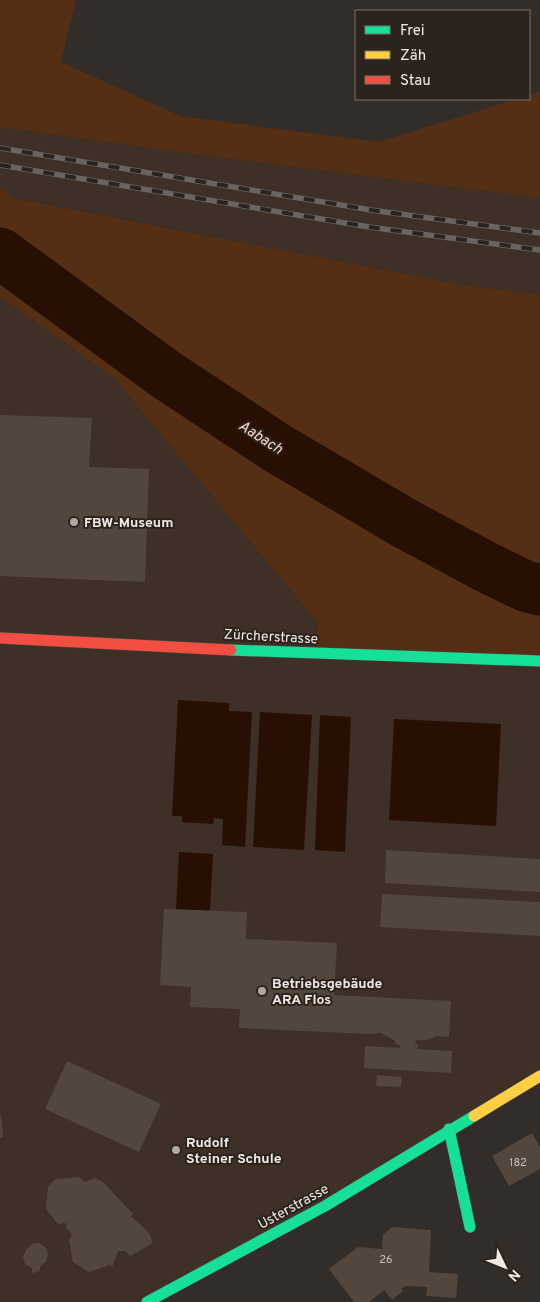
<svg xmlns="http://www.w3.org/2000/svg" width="540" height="1302" viewBox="0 0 540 1302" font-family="Overpass,sans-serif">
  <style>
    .built { fill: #3e3027 }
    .green { fill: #542f14 }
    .water { fill: #280f04 }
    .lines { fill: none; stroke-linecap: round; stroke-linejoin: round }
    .river { stroke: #280f04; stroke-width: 51 }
    .building { fill: #53473d }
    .fast-casing { stroke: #4e4846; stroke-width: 12 }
    .slow-casing { stroke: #4e4846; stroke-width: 12 }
    .jam-casing { stroke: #4e4846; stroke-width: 12 }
    .fast { stroke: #16e098; stroke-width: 11 }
    .slow { stroke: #ffcf43; stroke-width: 11 }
    .jam { stroke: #f24e42; stroke-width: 11 }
    .rail-casing { stroke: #686461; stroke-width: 5.5 }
    .rail { stroke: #2d231d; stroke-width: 4; stroke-dasharray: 11; stroke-linecap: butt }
    .poi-dot { fill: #aea7a4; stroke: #2d231d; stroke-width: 2 }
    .labels { text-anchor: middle; stroke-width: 4; stroke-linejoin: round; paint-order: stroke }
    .number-label { font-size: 11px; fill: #c9c0bb }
    .poi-label { font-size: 14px; font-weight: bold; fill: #f0e9e5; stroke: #2d231d; text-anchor: start }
    .street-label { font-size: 14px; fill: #f0e9e5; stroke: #2d231d }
    .water-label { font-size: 15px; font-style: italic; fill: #fbd8c2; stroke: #2d231d }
  </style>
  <rect width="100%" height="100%" fill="#332d2a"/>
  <path class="built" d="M 0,127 L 172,151 L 540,198 L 540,295 L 457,284 L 14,197 L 0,188 Z
    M 0,297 L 114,378 L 318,623 L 540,661 L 540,1076 L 147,1302 L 0,1302 Z"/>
  <path class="green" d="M 0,0 L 76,0 L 61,62 L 180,116 L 379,142 L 516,99 L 529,99 L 529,95 L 540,91 L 540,198 L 172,151 L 0,127 Z
    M 0,188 L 14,198 L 457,284 L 540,295 L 540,661 L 314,654 L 318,623 L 114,378 L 0,297 Z"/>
  <path class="water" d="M 178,700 L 229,703 L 229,711 L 252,712 L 245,847 L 222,845 L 223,819 L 214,818 L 213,824 L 182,822 L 182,816 L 172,816 Z
    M 260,712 L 312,715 L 304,850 L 253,847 Z
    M 320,715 L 351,717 L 345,852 L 315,850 Z
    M 394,719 L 501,724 L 496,826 L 389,820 Z
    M 179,852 L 213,854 L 210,911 L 176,909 Z"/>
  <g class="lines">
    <path class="river" d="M 0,253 L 165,374 L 277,448 L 406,524 L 488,568 L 525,586 L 540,590"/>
  </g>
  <path class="building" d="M 0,415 L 92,418 L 89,467 L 149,469 L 145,582 L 0,576 Z
    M 386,850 L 540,859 L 540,892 L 385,883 Z
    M 382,894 L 540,902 L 540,936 L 380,927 Z
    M 164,909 L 247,912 L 246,939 L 337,943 L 334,995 L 451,1001 L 449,1037 L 436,1036 L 427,1040 L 416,1040 L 415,1044 L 418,1044 L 417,1049 L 452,1051 L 451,1073 L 364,1068 L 365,1046 L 400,1048 L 400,1045 L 397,1045 L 394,1040 L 381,1033 L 368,1034 L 239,1028 L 240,1009 L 190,1007 L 191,987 L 160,985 Z
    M 67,1061 L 161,1104 L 139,1152 L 45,1109 Z
    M 377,1075 L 402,1077 L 401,1087 L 376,1086 Z
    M 0,1113 L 2,1122 L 3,1137 L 0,1138 Z
    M 532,1133 L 540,1147 L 540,1169 L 509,1186 L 492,1156 Z
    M 78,1177 L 85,1182 L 95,1178 L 103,1182 L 133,1214 L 131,1216 L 149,1233 L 153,1243 L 130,1256 L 125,1251 L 118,1251 L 112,1267 L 110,1265 L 89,1272 L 73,1262 L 69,1240 L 72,1234 L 67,1229 L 66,1223 L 58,1224 L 46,1209 L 48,1187 L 53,1181 L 56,1179 Z
    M 392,1227 L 431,1230 L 429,1272 L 458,1274 L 456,1298 L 426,1296 L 427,1287 L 405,1286 L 401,1289 L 403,1291 L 392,1300 L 384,1290 L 369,1302 L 354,1302 L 329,1269 L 358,1247 L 382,1249 L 383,1235 Z
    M 39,1243 L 46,1248 L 48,1254 L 46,1262 L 40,1266 L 40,1271 L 32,1273 L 32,1268 L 25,1264 L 23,1257 L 26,1250 L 32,1244 Z"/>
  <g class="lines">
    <g class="fast-casing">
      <path id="fast" d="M 231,650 L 540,661
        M 449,1129 L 470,1227
        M 147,1302 L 325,1206 L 474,1116"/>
    </g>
    <g class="slow-casing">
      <path id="slow" d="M 474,1116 L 540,1076"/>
    </g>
    <g class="jam-casing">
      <path id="jam" d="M 0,638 L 231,650"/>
    </g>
    <use href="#fast" class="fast"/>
    <use href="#slow" class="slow"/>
    <use href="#jam" class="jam"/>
    <g class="rail-casing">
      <path id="rail" d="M 0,148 L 371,210 L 540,233
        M 0,165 L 369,227 L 540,250"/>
    </g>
    <use href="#rail" class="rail"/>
  </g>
  <g class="poi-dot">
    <circle cx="74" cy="522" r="5"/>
    <circle cx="262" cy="991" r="5"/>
    <circle cx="176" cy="1150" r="5"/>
  </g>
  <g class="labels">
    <g class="number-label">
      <text x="518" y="1166">182</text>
      <text x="386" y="1263">26</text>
    </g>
    <g class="poi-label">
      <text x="84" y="527">FBW-Museum</text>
      <text x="272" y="988">Betriebsgebäude<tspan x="272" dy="16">ARA Flos</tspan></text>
      <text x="186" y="1147">Rudolf<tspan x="186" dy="16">Steiner Schule</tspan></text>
    </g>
    <g class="street-label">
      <text transform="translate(271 636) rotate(3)" y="5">Zürcherstrasse</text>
      <text transform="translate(293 1206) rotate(-29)" y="5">Usterstrasse</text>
    </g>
    <g class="water-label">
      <text transform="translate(261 437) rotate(33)" y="5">Aabach</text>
    </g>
  </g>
  <rect x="355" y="10" width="175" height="90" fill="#2d231d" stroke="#7b726d"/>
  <rect x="365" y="26" width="25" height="8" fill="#16e098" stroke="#7b726d"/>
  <text x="400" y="35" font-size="15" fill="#f0e9e5">Frei</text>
  <rect x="365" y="51" width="25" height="8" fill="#ffcf43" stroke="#7b726d"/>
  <text x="400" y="60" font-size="15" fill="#f0e9e5">Zäh</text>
  <rect x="365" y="76" width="25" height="8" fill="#f24e42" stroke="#7b726d"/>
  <text x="400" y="85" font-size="15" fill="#f0e9e5">Stau</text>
  <g transform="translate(505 1267) rotate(133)" stroke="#2d231d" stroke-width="4" paint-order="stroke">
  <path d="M0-4L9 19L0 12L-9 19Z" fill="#f0e9e5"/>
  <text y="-8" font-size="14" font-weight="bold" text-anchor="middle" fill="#f0e9e5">N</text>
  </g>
</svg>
